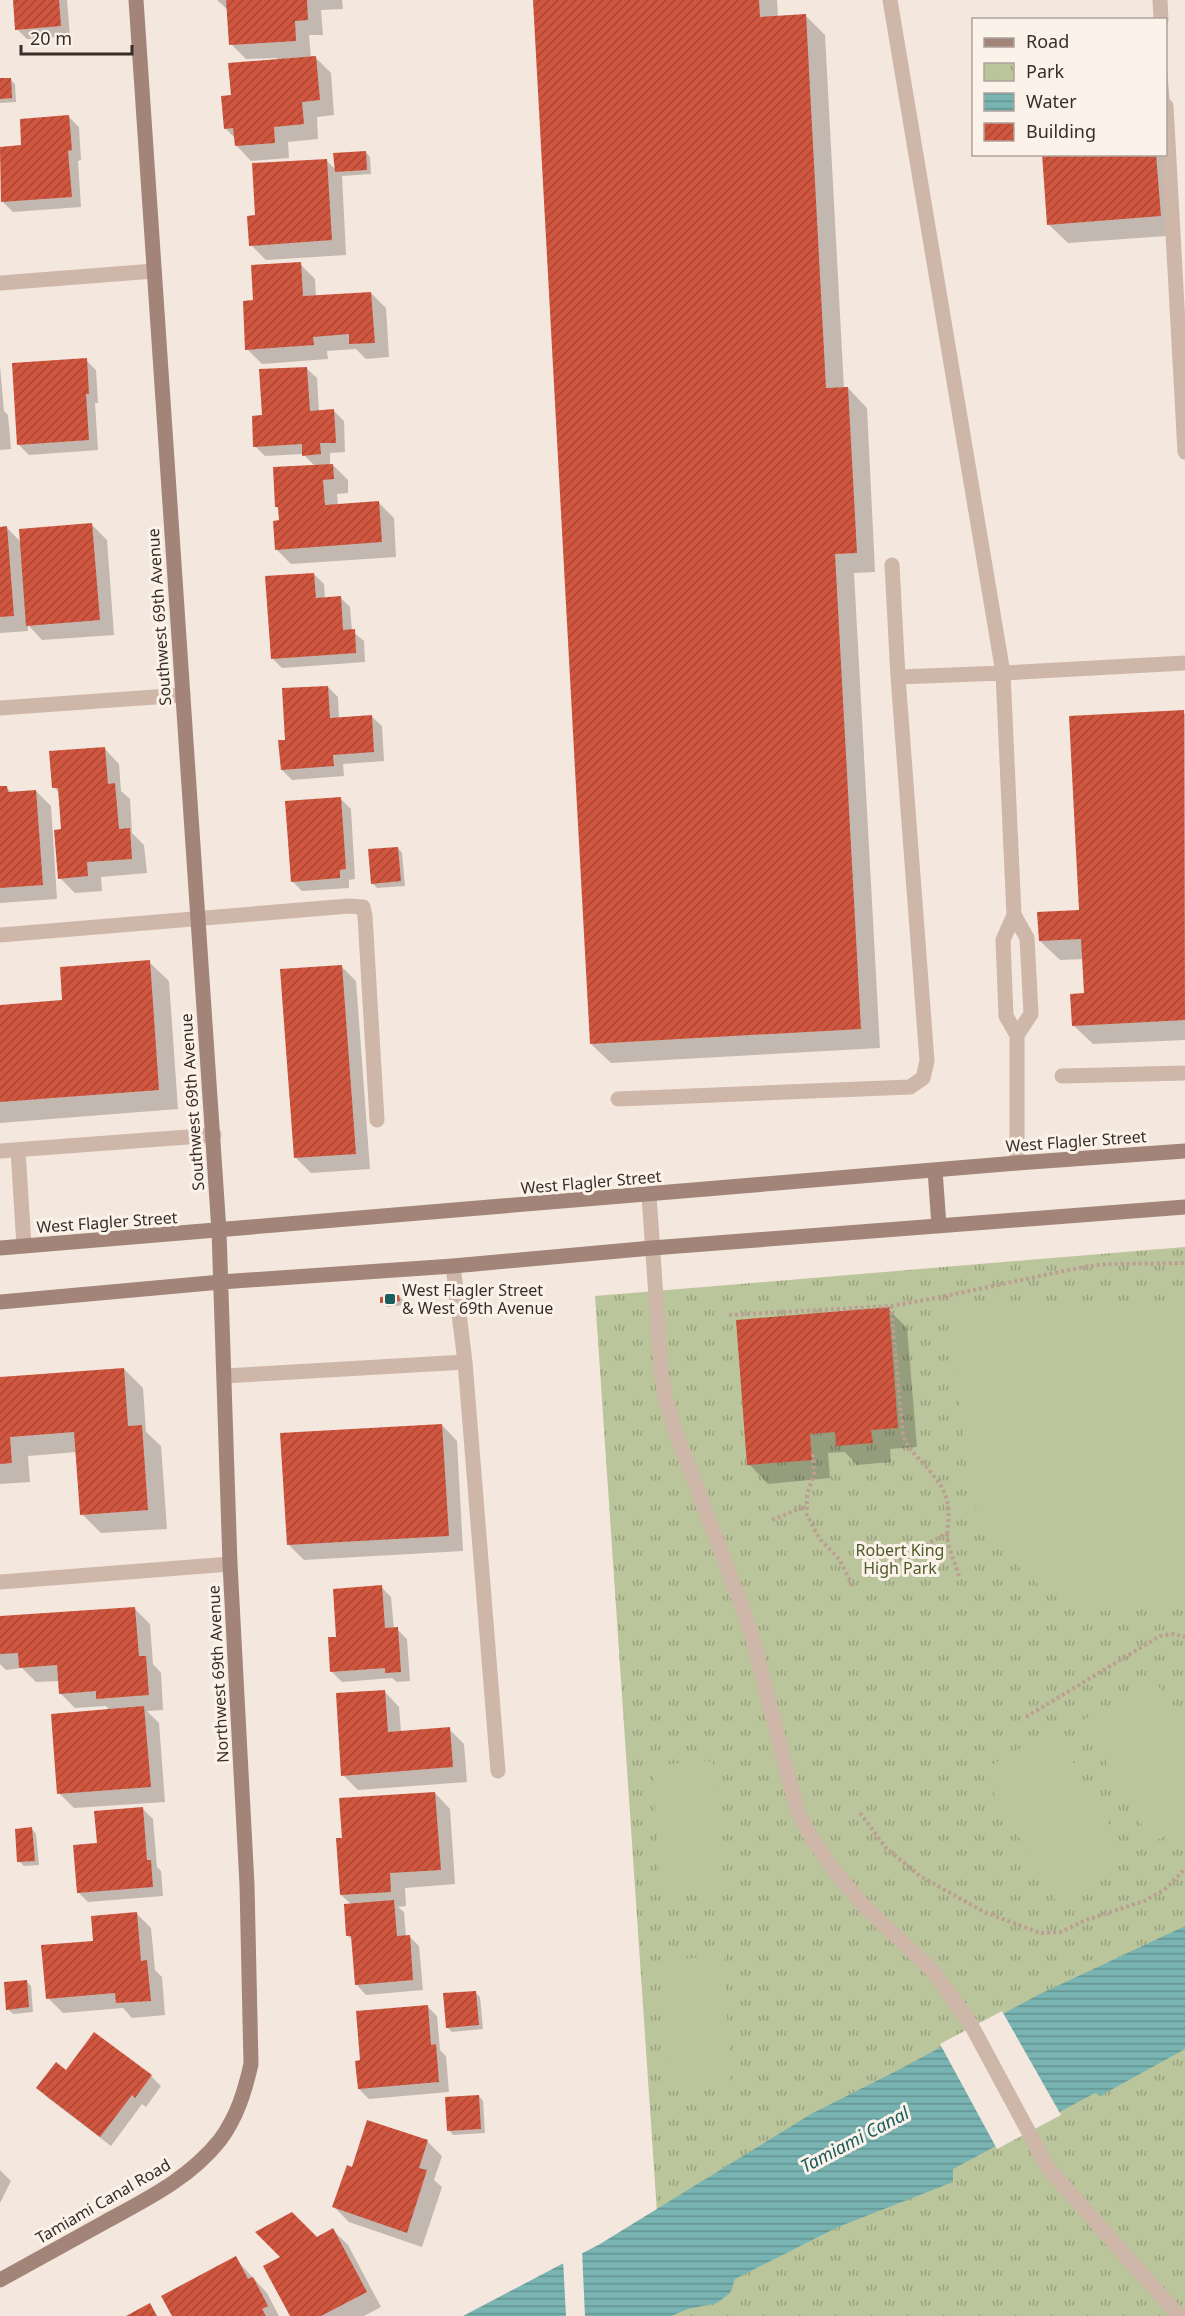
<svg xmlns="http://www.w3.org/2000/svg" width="1185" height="2316" viewBox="0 0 1185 2316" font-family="'Noto Sans',sans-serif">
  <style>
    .park { fill: url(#park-tufts) }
    .garden { fill: #bbc59b }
    .water { fill: url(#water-rules) }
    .pier { fill: #f4e7dd }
    .shadow { fill: #0003 }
    .building { fill: url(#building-hatch) }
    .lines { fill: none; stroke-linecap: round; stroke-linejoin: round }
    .path { stroke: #ba9f92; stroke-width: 4; stroke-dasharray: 3 3; stroke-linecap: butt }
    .lane { stroke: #ceb6a8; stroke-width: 15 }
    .street { stroke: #ceb6a8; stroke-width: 15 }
    .secondary { stroke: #a28479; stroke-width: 15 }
    .poi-dot { fill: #1a5f5e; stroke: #fbf2ea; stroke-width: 2 }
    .labels { text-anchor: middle; stroke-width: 6; stroke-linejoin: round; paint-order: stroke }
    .street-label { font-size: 16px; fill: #3a2d28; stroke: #fbf2ea }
    .poi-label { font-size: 16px; fill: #3a2d28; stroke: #fbf2ea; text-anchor: start }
    .park-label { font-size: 16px; fill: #4d5b2a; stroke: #fbf2ea }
    .water-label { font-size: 18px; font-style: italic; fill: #1a5f5e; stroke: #fbf2ea }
  </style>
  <defs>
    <pattern id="park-tufts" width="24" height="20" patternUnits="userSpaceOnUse" patternTransform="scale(1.5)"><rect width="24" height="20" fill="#bbc59b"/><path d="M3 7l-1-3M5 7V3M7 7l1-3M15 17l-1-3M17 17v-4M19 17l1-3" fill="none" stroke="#99a07e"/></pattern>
    <pattern id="water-rules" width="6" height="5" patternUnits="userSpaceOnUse" patternTransform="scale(1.5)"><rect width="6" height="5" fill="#79b4b2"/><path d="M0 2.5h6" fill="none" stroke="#649391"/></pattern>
    <pattern id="building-hatch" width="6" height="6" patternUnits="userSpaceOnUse" patternTransform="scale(1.5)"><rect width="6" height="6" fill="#d05640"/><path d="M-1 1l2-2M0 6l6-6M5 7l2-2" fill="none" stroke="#aa4836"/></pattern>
  </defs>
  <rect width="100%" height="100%" fill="#f4e7dd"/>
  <path class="park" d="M 1185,1247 L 1185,2316 L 664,2316 L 595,1296 Z"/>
  <path class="garden" d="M 1185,1302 L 1185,1602 L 1103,1611 L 1076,1606 L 1041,1587 L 1014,1562 L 992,1536 L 970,1500 L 950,1309 Z
    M 1155,1680 L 1185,1732 L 1185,1825 L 1152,1843 L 1083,1720 Z
    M 1054,1729 L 1129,1859 L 1056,1901 L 981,1771 Z
    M 713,1761 L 720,1892 L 660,1895 L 653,1765 Z
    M 724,1956 L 731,2088 L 670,2091 L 664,1960 Z"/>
  <path class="water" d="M 1185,1926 L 1185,2049 L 1100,2096 L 1095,2093 L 953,2169 L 953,2182 L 838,2227 L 735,2279 L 730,2293 L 717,2303 L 688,2309 L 671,2316 L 463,2316 L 600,2244 L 811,2114 L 900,2069 L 1040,1994 Z"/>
  <path class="pier" d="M 1002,2011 L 1061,2115 L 997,2149 L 940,2044 Z
    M 582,2250 L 585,2316 L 566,2316 L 563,2260 Z"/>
  <path class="shadow" d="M 14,0 L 67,0 L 70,36 L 27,39 L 17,29 Z
    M 217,0 L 342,0 L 343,9 L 321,10 L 323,35 L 309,35 L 311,58 L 316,58 L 331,73 L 334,115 L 317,117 L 318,139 L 288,142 L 289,158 L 251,161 L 236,145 L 236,139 L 226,129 L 232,97 L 277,61 L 277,58 L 246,59 L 231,44 L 229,11 Z
    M 534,0 L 777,0 L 778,17 L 806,16 L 825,35 L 844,389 L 848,388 L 867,408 L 875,572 L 854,573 L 880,1048 L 611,1063 L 591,1044 Z
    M 1166,54 L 1180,235 L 1068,243 L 1048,224 L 1043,154 L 1166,154 Z
    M 10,79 L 15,84 L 16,102 L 0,103 L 0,80 Z
    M 69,117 L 79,127 L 81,160 L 78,161 L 81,207 L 13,212 L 3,202 L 0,148 L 23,146 Z
    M 366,152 L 370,157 L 371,174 L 342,176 L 346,255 L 266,260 L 251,245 L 257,217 L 326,160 L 336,170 Z
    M 300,264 L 315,279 L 316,297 L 371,293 L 386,308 L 389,357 L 366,359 L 356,349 L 327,351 L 328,359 L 262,364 L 247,349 L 255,302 Z
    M 86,360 L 96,370 L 98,403 L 95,403 L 98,450 L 29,455 L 19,445 Z
    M 0,366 L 4,411 L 8,415 L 11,449 L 0,450 Z
    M 306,368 L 317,378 L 319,412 L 334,411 L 344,421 L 345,452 L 330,453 L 330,466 L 333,465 L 348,480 L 348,493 L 337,494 L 338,506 L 378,502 L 394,518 L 396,557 L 291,564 L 276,549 L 281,522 L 280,510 L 276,506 L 315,466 L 303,454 L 265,456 L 255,446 L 264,417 Z
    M 92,525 L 107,540 L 114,635 L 42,640 L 28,625 L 28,631 L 0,633 L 0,528 L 7,528 L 21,542 Z
    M 314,574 L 324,584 L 325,598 L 340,597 L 350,607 L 352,631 L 364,641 L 365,662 L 282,668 L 272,658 Z
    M 328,687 L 338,697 L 339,719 L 371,716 L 382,726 L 384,761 L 343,764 L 344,776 L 292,780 L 282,770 L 287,741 Z
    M 1183,712 L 1185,714 L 1185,1040 L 1093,1044 L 1073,1025 L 1085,995 L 1084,959 L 1060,960 L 1040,941 L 1081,911 Z
    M 104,748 L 119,764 L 121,791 L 130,799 L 132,833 L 144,845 L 147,873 L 101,877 L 102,891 L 75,893 L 60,878 L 63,831 L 60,794 L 54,787 Z
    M 6,787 L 12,793 L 36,791 L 51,806 L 57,899 L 0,903 L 0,788 Z
    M 340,798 L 351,809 L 355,879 L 349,880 L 349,888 L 302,891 L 292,881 Z
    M 398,848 L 402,853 L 405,886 L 377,888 L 372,883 Z
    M 149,962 L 169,981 L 178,1109 L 0,1123 L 0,1006 L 64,1001 Z
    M 341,966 L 356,981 L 370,1169 L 311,1173 L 296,1158 Z
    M 399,1296 L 404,1301 L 404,1305 L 387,1307 L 382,1302 Z
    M 888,1309 L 907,1328 L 917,1447 L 890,1449 L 891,1462 L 857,1465 L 845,1452 L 828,1453 L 830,1478 L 768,1484 L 749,1464 Z
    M 124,1369 L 143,1388 L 146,1432 L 161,1446 L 167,1529 L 101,1533 L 82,1514 L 77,1452 L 28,1456 L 30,1482 L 0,1484 L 0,1379 Z
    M 442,1425 L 457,1441 L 463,1551 L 304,1560 L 289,1545 Z
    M 381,1587 L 391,1597 L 394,1629 L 397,1629 L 407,1639 L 410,1681 L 397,1682 L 392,1678 L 342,1682 L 332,1672 L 338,1638 Z
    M 135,1609 L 150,1624 L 153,1664 L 161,1673 L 163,1710 L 147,1711 L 159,1723 L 165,1802 L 74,1808 L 59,1793 L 110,1711 L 106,1706 L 75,1708 L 60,1693 L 60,1681 L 36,1682 L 22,1668 L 6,1670 L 0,1664 L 0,1618 Z
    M 384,1691 L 399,1707 L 401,1732 L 449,1729 L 464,1744 L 467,1782 L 358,1790 L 343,1775 Z
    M 435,1793 L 450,1809 L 455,1884 L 405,1888 L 406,1906 L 398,1907 L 404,1912 L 406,1936 L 409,1936 L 419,1946 L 423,1990 L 366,1995 L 356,1984 L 353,1940 L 348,1936 L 352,1905 L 341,1895 L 343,1840 Z
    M 143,1809 L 153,1819 L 157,1867 L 161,1871 L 163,1896 L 88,1902 L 78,1892 L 98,1844 Z
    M 32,1829 L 36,1834 L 39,1865 L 24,1866 L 19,1861 Z
    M 136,1913 L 151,1928 L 155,1970 L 162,1977 L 165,2015 L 132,2018 L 123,2008 L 63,2013 L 48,1998 L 95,1942 Z
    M 26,1981 L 31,1986 L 33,2012 L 13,2014 L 8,2009 Z
    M 475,1992 L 480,1997 L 483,2029 L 452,2032 L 447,2027 Z
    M 427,2006 L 437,2016 L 440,2050 L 446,2056 L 449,2092 L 369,2099 L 359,2089 L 362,2062 Z
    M 94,2034 L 151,2076 L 161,2086 L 146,2107 L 142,2104 L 111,2146 L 48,2098 L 38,2088 L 66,2072 Z
    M 479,2096 L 483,2101 L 485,2133 L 453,2135 L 449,2130 Z
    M 427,2141 L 442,2156 L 434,2180 L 442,2187 L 422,2247 L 349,2222 L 334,2207 L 353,2169 Z
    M 0,2170 L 11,2181 L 0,2203 Z
    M 333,2230 L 348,2245 L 381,2307 L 364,2316 L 291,2316 L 317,2239 Z
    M 235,2258 L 267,2293 L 279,2316 L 174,2316 Z"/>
  <path class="building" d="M 13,0 L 59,0 L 61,26 L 15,30 Z
    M 226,0 L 307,0 L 308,20 L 295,21 L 296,41 L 229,45 Z
    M 533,0 L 759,0 L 760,17 L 806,14 L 826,388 L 848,387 L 857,553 L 835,554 L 861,1029 L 590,1044 Z
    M 316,56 L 320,100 L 302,102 L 304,124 L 274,127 L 275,143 L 235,146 L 233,128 L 224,129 L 221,96 L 231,95 L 228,63 Z
    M 0,78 L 11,78 L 12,98 L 0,99 Z
    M 69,115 L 72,150 L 68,151 L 72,197 L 1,202 L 0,147 L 21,145 L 20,119 Z
    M 366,151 L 367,170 L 335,172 L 333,153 Z
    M 1042,154 L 1156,154 L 1161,216 L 1047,225 Z
    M 327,159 L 332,240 L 249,246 L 247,216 L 255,215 L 252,163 Z
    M 301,262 L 303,296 L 371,292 L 375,343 L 349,344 L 349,334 L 313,337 L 314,345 L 245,350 L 243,301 L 253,300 L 251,265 Z
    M 87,358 L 89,394 L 86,394 L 89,440 L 17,445 L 12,363 Z
    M 307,367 L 310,411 L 334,409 L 336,443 L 320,443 L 321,454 L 302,456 L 302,444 L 253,447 L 252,416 L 262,415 L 259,369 Z
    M 333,464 L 334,479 L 323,480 L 325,505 L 379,501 L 382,542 L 275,550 L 273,521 L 279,520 L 278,507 L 275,507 L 273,467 Z
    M 92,523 L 100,620 L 26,626 L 19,529 Z
    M 7,526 L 14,616 L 0,617 L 0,527 Z
    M 314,573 L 316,598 L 341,596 L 343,630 L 355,629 L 356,653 L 271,659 L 265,576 Z
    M 328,686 L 330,718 L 372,715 L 374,752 L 333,755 L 334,766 L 281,770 L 278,740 L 285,740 L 282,688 Z
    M 1184,710 L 1185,1020 L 1072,1026 L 1070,994 L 1084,993 L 1081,939 L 1039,941 L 1037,912 L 1079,910 L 1069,716 Z
    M 105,747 L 108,784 L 115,783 L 119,829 L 130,828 L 132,859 L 87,862 L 88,876 L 58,879 L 54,830 L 61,829 L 58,788 L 52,788 L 49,751 Z
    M 0,786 L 7,786 L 8,792 L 36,790 L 43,885 L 0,888 Z
    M 341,797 L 346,869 L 340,870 L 340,878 L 291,882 L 285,801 Z
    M 398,847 L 401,881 L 371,884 L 368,849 Z
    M 150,960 L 159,1090 L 0,1102 L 0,1005 L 62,1000 L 60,967 Z
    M 342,965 L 356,1154 L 294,1158 L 280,969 Z
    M 399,1295 L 400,1301 L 380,1303 L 380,1297 Z
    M 889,1307 L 898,1428 L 871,1430 L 873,1443 L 836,1446 L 835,1432 L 810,1434 L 812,1460 L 747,1465 L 736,1320 Z
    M 124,1368 L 128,1426 L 142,1425 L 148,1510 L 80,1515 L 74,1432 L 10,1437 L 12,1463 L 0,1464 L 0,1377 Z
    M 442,1424 L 449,1536 L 287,1545 L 280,1433 Z
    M 382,1585 L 385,1628 L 398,1627 L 401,1672 L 385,1673 L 385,1668 L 330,1672 L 328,1637 L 336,1637 L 333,1589 Z
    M 135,1607 L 139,1656 L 146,1656 L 149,1695 L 96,1699 L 96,1691 L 59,1694 L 57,1665 L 19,1668 L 18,1653 L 0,1654 L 0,1616 Z
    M 385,1690 L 388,1732 L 450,1727 L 453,1767 L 341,1776 L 336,1693 Z
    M 144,1706 L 151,1787 L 57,1794 L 51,1714 Z
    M 435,1792 L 441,1870 L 390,1873 L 391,1892 L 340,1895 L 336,1838 L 342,1838 L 339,1798 Z
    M 143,1807 L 147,1860 L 151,1860 L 153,1887 L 77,1893 L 73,1845 L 97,1843 L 94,1811 Z
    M 32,1827 L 35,1861 L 17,1862 L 15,1829 Z
    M 394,1900 L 397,1936 L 410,1935 L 413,1980 L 355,1985 L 351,1936 L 346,1936 L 344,1904 Z
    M 137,1912 L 141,1961 L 147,1960 L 151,2001 L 116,2003 L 115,1993 L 46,1999 L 41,1945 L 93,1941 L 91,1916 Z
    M 27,1980 L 29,2007 L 6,2010 L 4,1982 Z
    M 476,1991 L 479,2025 L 446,2028 L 443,1993 Z
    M 428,2005 L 431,2045 L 436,2044 L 439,2082 L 358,2089 L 355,2061 L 360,2060 L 356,2011 Z
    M 94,2032 L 152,2075 L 135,2098 L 132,2095 L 100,2137 L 36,2088 L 56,2062 L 66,2070 Z
    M 479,2095 L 481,2129 L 447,2131 L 445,2097 Z
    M 367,2120 L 428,2140 L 419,2168 L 427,2170 L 407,2233 L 332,2207 L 347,2165 L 352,2167 Z
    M 292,2212 L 317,2237 L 333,2228 L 367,2292 L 321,2316 L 290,2316 L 263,2266 L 280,2257 L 255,2232 Z
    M 236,2256 L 248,2279 L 253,2277 L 268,2306 L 262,2309 L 266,2316 L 172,2316 L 161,2296 Z
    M 150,2303 L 157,2316 L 126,2316 Z"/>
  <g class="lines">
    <path class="path" d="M 891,1306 L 903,1435 C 907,1446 914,1454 922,1462 C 945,1488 952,1498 947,1533 L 895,1562
      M 729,1315 L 891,1306 L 941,1297 L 1078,1268 L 1106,1264 L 1185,1263
      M 813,1454 L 814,1473 L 807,1495 L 807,1515 L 819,1538 L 839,1559 L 853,1586
      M 772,1520 L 806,1506
      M 947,1533 L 949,1547 L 959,1576
      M 1026,1717 L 1160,1636 L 1173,1634 L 1185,1637
      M 860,1813 L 886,1848 L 920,1876 L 984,1912 L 1040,1933 L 1061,1932 L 1086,1920 L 1144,1901 L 1164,1890 L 1185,1869"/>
    <path class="lane" d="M 1160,0 L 1161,20
      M 1166,106 L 1185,452
      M 892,565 L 898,677
      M 1014,915 L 1003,673 L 1185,663
      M 1014,915 L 1027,938 L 1031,1014 L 1017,1035 L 1006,1016 L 1003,940 Z
      M 0,935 L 349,906 L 363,907 L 365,916 L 377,1120
      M 1017,1035 L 1017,1163
      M 1062,1076 L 1185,1073
      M 618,1099 L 910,1087 L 923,1078 L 927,1061 L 898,677 L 1003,673 L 890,0
      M 18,1150 L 24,1246
      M 0,1151 L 214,1135
      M 649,1195 L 661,1371 L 665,1397 L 677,1436 L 740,1601 L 754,1643 L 790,1784 L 799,1814 L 812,1839 L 837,1874 L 863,1905 L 933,1971 L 969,2021 L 1048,2168 L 1179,2316
      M 465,1362 L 498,1771
      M 224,1376 L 465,1362 L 453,1266
      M 0,1582 L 230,1564"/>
    <path class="street" d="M 0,283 L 154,271
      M 0,708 L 183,695"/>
    <path class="secondary" d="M 935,1170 L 939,1226
      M 0,1248 L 1017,1163 L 1185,1151
      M 0,1302 L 221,1282 L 453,1266 L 652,1248 L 1185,1207
      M 0,2280 C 35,2261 70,2241 105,2222 C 147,2199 190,2178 220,2140 C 237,2117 245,2091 251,2064 L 247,1885 L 230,1564 L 219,1231 L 136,0"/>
  </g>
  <rect class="poi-dot" x="384" y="1293" width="12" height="12" rx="3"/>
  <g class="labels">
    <g class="street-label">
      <text transform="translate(159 617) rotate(-94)" y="6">Southwest 69th Avenue</text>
      <text transform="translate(192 1102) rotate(-94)" y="6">Southwest 69th Avenue</text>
      <text transform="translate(1076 1141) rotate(-4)" y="6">West Flagler Street</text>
      <text transform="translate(591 1182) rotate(-5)" y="6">West Flagler Street</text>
      <text transform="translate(107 1222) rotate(-4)" y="6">West Flagler Street</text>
      <text transform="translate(218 1674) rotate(-93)" y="6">Northwest 69th Avenue</text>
      <text transform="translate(103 2201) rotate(-30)" y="6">Tamiami Canal Road</text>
    </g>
    <g class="poi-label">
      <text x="402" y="1296">West Flagler Street<tspan x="402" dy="18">&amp; West 69th Avenue</tspan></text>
    </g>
    <g class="park-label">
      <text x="900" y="1556">Robert King<tspan x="900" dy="18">High Park</tspan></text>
    </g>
    <g class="water-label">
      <text transform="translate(855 2140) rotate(-28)" y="6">Tamiami Canal</text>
    </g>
  </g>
  <rect x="972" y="18" width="195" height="138" fill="#fbf2ea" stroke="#aea39c" stroke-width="1.5"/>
  <rect x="984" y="38" width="30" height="9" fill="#a28479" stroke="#aea39c" stroke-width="1.5"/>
  <text x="1026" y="48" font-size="18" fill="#3a2d28">Road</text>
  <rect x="984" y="63" width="30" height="18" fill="url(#park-tufts)" stroke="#aea39c" stroke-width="1.5"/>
  <text x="1026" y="78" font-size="18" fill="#3a2d28">Park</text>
  <rect x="984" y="93" width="30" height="18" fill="url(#water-rules)" stroke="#aea39c" stroke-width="1.5"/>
  <text x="1026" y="108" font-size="18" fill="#3a2d28">Water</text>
  <rect x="984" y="123" width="30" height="18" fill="url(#building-hatch)" stroke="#aea39c" stroke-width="1.5"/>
  <text x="1026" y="138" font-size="18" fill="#3a2d28">Building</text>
  <path d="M21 45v9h111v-9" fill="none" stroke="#3a2d28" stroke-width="3"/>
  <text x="30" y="45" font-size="18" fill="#3a2d28" stroke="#fbf2ea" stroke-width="4.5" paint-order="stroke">20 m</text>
</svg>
